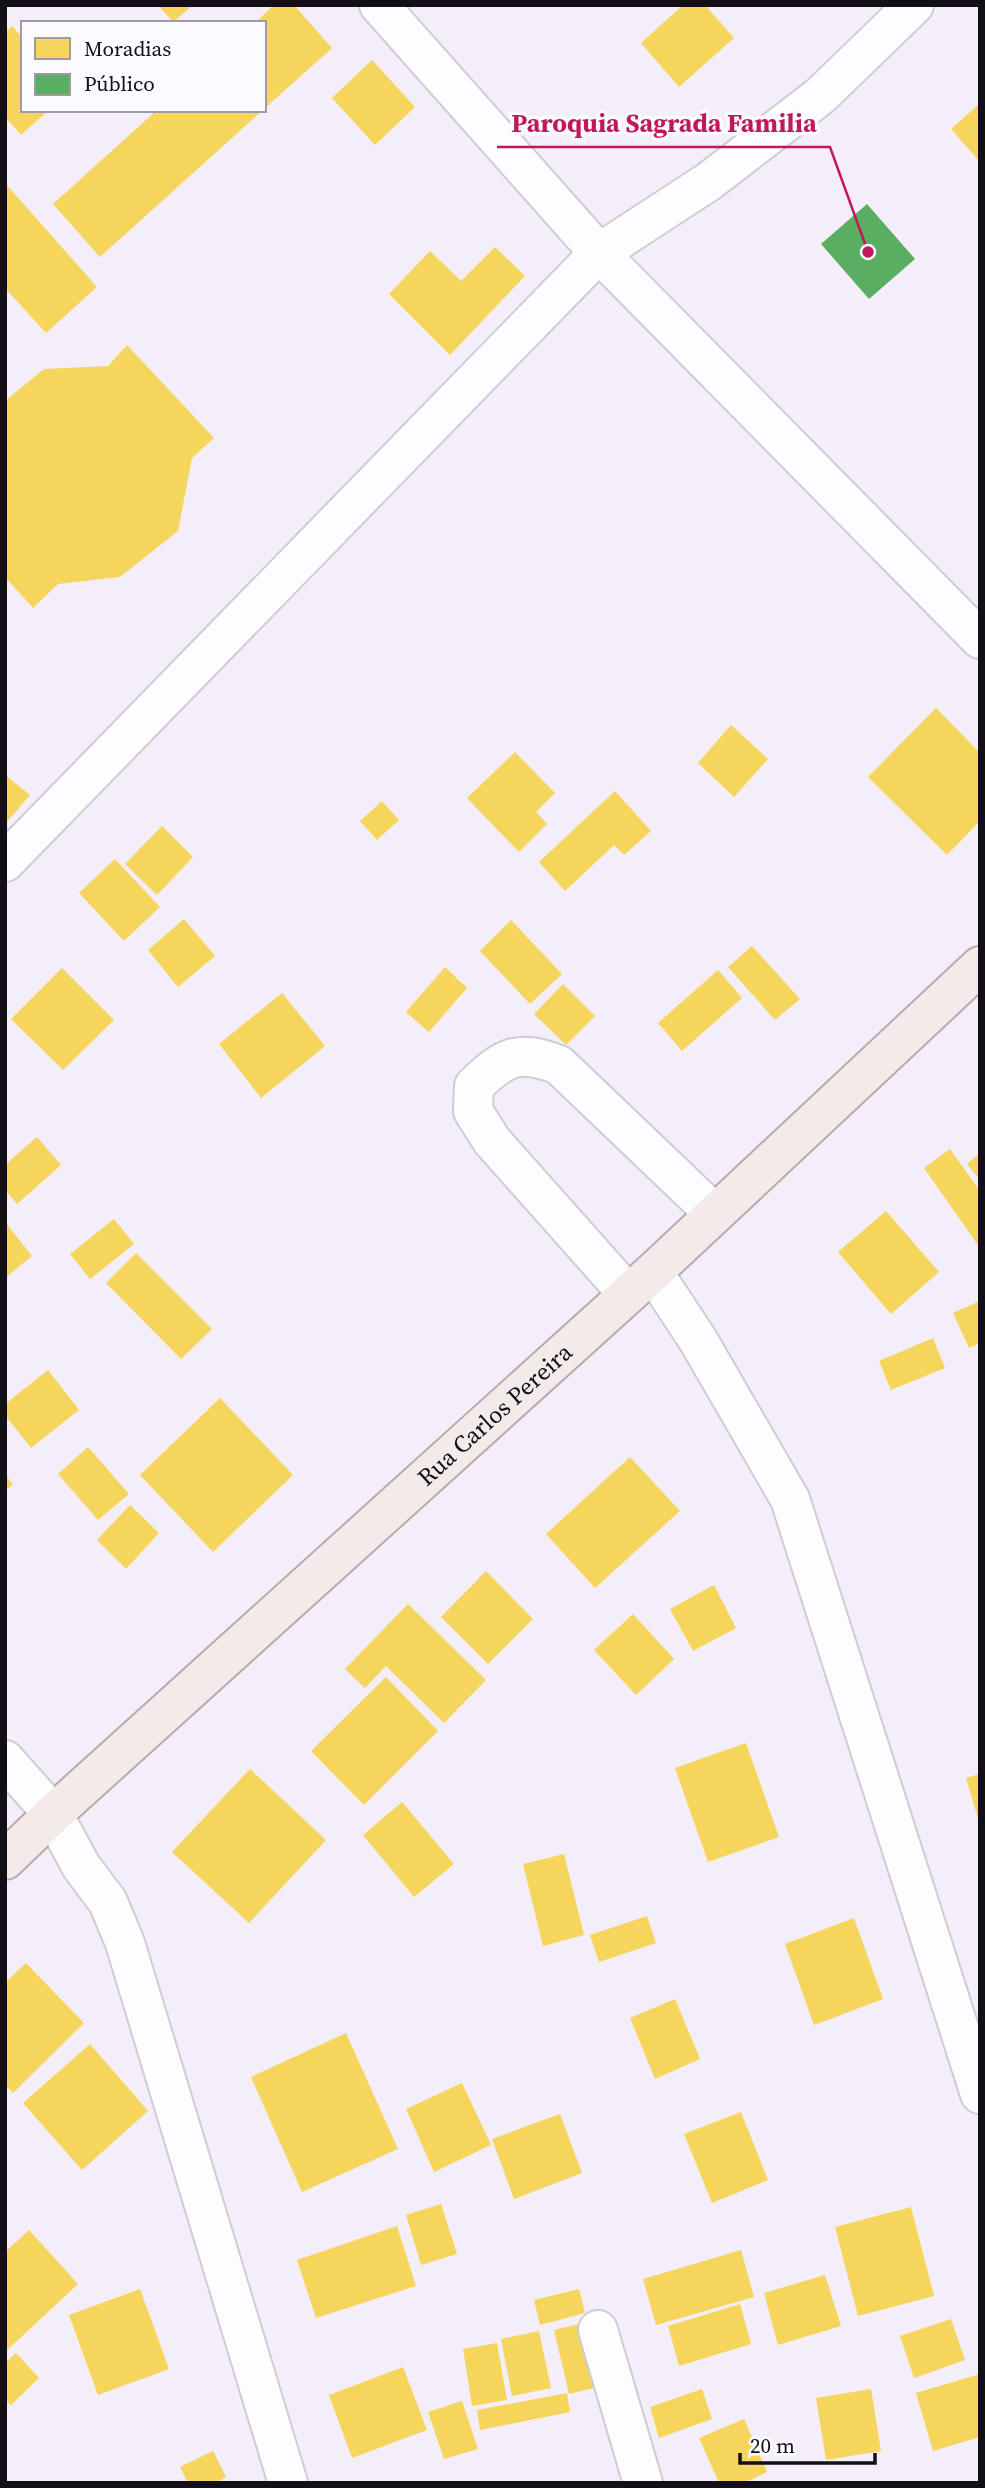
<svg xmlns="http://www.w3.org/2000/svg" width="985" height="2488" viewBox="0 0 985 2488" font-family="'Source Serif 4',serif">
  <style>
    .homes { fill: #f6d55c }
    .public { fill: #5aae61 }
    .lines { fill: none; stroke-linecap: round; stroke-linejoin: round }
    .minor-casing { stroke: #d0ccd4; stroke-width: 42 }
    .major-casing { stroke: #b9abab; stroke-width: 42 }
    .minor { stroke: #fdfcfe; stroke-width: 38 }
    .major { stroke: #f2ebea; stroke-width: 38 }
    .labels { text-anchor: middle; stroke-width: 7; stroke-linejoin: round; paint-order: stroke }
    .street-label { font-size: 24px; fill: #120f16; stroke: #fbfafe }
    .leader { fill: none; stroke: #c2185b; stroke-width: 2.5 }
    .callout-dot { fill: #c2185b; stroke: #fbfafe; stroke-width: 2.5 }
    .callout-label { font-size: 26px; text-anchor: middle; font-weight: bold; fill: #c2185b; stroke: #fbfafe; stroke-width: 7; stroke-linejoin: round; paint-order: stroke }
  </style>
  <rect width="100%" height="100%" fill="#f3eef9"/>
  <path class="homes" d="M 158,5 L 193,5 L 173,22 Z
    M 274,5 L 294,5 L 332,48 L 264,109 L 264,23 L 255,23 Z
    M 683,5 L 705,5 L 734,38 L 679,87 L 641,43 Z
    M 12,26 L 23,38 L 23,110 L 49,110 L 21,135 L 5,117 L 5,32 Z
    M 372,60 L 415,107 L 375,145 L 332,98 Z
    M 980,103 L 980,162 L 951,129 Z
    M 157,110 L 263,110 L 100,257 L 53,204 Z
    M 5,183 L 97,287 L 46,333 L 5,288 Z
    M 495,247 L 525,276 L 450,355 L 389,294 L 430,251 L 461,281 Z
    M 127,345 L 214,438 L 192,458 L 178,531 L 120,577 L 58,584 L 33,608 L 5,577 L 5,401 L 44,369 L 108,366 Z
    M 936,708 L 980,753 L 980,821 L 947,855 L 868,777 Z
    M 731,725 L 768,759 L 734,797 L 698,763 Z
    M 515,752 L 555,793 L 536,812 L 547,824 L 519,852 L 467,798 Z
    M 5,775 L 30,795 L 5,824 Z
    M 615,791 L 651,831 L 624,855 L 614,845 L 565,891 L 539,862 Z
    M 382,801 L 399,820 L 377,840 L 360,821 Z
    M 162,826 L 193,857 L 157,895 L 125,864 Z
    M 115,859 L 160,907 L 124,941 L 79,893 Z
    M 184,919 L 215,956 L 178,987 L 148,950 Z
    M 511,920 L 562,974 L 530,1004 L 480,951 Z
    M 752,946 L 800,999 L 775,1020 L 728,967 Z
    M 445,967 L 467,988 L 429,1032 L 406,1012 Z
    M 62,968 L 114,1020 L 63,1070 L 11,1019 Z
    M 718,970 L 742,998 L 682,1051 L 658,1023 Z
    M 563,984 L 595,1016 L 566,1045 L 534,1014 Z
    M 282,993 L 325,1046 L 261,1098 L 219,1044 Z
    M 37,1137 L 61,1165 L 17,1204 L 5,1190 L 5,1165 Z
    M 950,1149 L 980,1191 L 980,1248 L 924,1168 Z
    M 980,1153 L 980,1180 L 967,1164 Z
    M 886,1211 L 939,1272 L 891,1314 L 838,1252 Z
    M 114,1219 L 134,1244 L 90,1279 L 70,1254 Z
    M 5,1222 L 32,1256 L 5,1278 Z
    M 136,1253 L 212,1329 L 181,1359 L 106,1283 Z
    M 980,1301 L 980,1343 L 969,1348 L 953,1313 Z
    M 933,1338 L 945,1368 L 891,1390 L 879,1361 Z
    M 48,1370 L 79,1410 L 31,1448 L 5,1415 L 5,1404 Z
    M 220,1398 L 293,1475 L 213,1552 L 140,1475 Z
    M 88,1447 L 129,1494 L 98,1520 L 58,1474 Z
    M 630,1457 L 680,1511 L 595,1588 L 546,1534 Z
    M 5,1474 L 13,1485 L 5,1491 Z
    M 130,1505 L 159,1533 L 126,1569 L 97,1540 Z
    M 486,1571 L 533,1619 L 488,1664 L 441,1617 Z
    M 714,1585 L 736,1628 L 693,1651 L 670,1609 Z
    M 408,1604 L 486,1680 L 444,1723 L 386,1666 L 365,1688 L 345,1669 Z
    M 633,1614 L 674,1659 L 636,1695 L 594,1650 Z
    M 386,1677 L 438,1731 L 364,1805 L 311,1751 Z
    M 746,1743 L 779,1837 L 708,1862 L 675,1768 Z
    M 250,1769 L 326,1840 L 249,1923 L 172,1852 Z
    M 980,1774 L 980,1821 L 979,1822 L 966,1778 Z
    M 402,1802 L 454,1864 L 414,1897 L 363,1835 Z
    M 564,1854 L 584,1935 L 543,1946 L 523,1864 Z
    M 647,1916 L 656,1943 L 599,1962 L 590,1935 Z
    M 854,1918 L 883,1999 L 814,2025 L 785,1944 Z
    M 26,1963 L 84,2023 L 13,2093 L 5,2085 L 5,1983 Z
    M 675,1999 L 700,2059 L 655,2079 L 630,2018 Z
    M 346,2033 L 398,2149 L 302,2192 L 251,2077 Z
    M 90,2044 L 148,2111 L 82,2170 L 23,2103 Z
    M 462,2083 L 491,2145 L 434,2172 L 406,2109 Z
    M 741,2112 L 768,2180 L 712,2203 L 684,2134 Z
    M 560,2114 L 582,2173 L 514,2199 L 492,2139 Z
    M 441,2204 L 457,2254 L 421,2265 L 406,2215 Z
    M 911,2207 L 934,2296 L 858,2316 L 835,2227 Z
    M 397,2226 L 416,2286 L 316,2318 L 297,2260 Z
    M 29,2230 L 78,2284 L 5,2352 L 5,2252 Z
    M 741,2250 L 754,2297 L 656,2325 L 643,2279 Z
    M 825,2275 L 841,2326 L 778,2345 L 764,2293 Z
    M 140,2289 L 169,2369 L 98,2395 L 69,2315 Z
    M 579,2289 L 585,2313 L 540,2325 L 534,2300 Z
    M 740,2304 L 751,2344 L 679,2366 L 668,2326 Z
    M 951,2319 L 965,2360 L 914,2378 L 900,2336 Z
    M 583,2323 L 598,2387 L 569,2394 L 554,2330 Z
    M 539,2331 L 551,2388 L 512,2396 L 501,2339 Z
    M 497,2343 L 507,2400 L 472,2406 L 463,2349 Z
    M 16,2353 L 39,2378 L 11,2405 L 5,2399 L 5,2363 Z
    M 403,2367 L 427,2430 L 352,2458 L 329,2395 Z
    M 980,2374 L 980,2437 L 933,2451 L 916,2393 Z
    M 702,2389 L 712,2419 L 659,2438 L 650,2407 Z
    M 871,2389 L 881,2451 L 826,2460 L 816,2398 Z
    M 567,2393 L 570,2412 L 480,2430 L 477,2410 Z
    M 462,2401 L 478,2449 L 444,2459 L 428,2412 Z
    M 744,2419 L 767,2472 L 744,2483 L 719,2483 L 699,2438 Z
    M 213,2451 L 226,2477 L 215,2483 L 188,2483 L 180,2467 Z"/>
  <path class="public" d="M 867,204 L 915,259 L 869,299 L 821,244 Z"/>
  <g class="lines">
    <g class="minor-casing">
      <path id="minor" d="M 379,5 L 599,253 L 980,639
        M 5,862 L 599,253 L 708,182 L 820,96 L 914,5
        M 653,1272 L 698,1340 L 790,1499 L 980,2094
        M 628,1294 L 492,1141 L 473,1111 L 474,1086 C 505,1056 518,1049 559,1065 L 715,1214
        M 5,1760 L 53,1814 L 81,1866 L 108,1902 L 125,1943 L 288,2483
        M 598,2330 L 643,2483"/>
    </g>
    <g class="major-casing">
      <g id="major">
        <path id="s1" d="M 5,1860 L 53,1814 L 653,1272 L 980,966"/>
      </g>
    </g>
    <use href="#minor" class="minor"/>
    <use href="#major" class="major"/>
  </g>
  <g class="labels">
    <g class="street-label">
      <text dy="8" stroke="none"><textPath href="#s1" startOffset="662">Rua Carlos Pereira</textPath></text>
    </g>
  </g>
  <path class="leader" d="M868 252L830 147H497"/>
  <circle class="callout-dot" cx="868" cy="252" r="7"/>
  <g class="callout-label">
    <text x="664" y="132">Paroquia Sagrada Familia</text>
  </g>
  <rect width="985" height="2488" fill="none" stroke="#120f16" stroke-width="14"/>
  <rect x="21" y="21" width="245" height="91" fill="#fbfafe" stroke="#9e9ca1" stroke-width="2"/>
  <rect x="35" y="38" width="35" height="21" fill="#f6d55c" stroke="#9e9ca1" stroke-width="2"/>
  <text x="84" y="56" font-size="21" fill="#120f16">Moradias</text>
  <rect x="35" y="74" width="35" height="21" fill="#5aae61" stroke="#9e9ca1" stroke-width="2"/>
  <text x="84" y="91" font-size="21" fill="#120f16">Público</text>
  <path d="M740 2453v10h135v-10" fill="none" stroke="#120f16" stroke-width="3.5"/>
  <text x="750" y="2453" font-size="21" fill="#120f16" stroke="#fbfafe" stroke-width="5" paint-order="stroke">20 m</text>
</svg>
